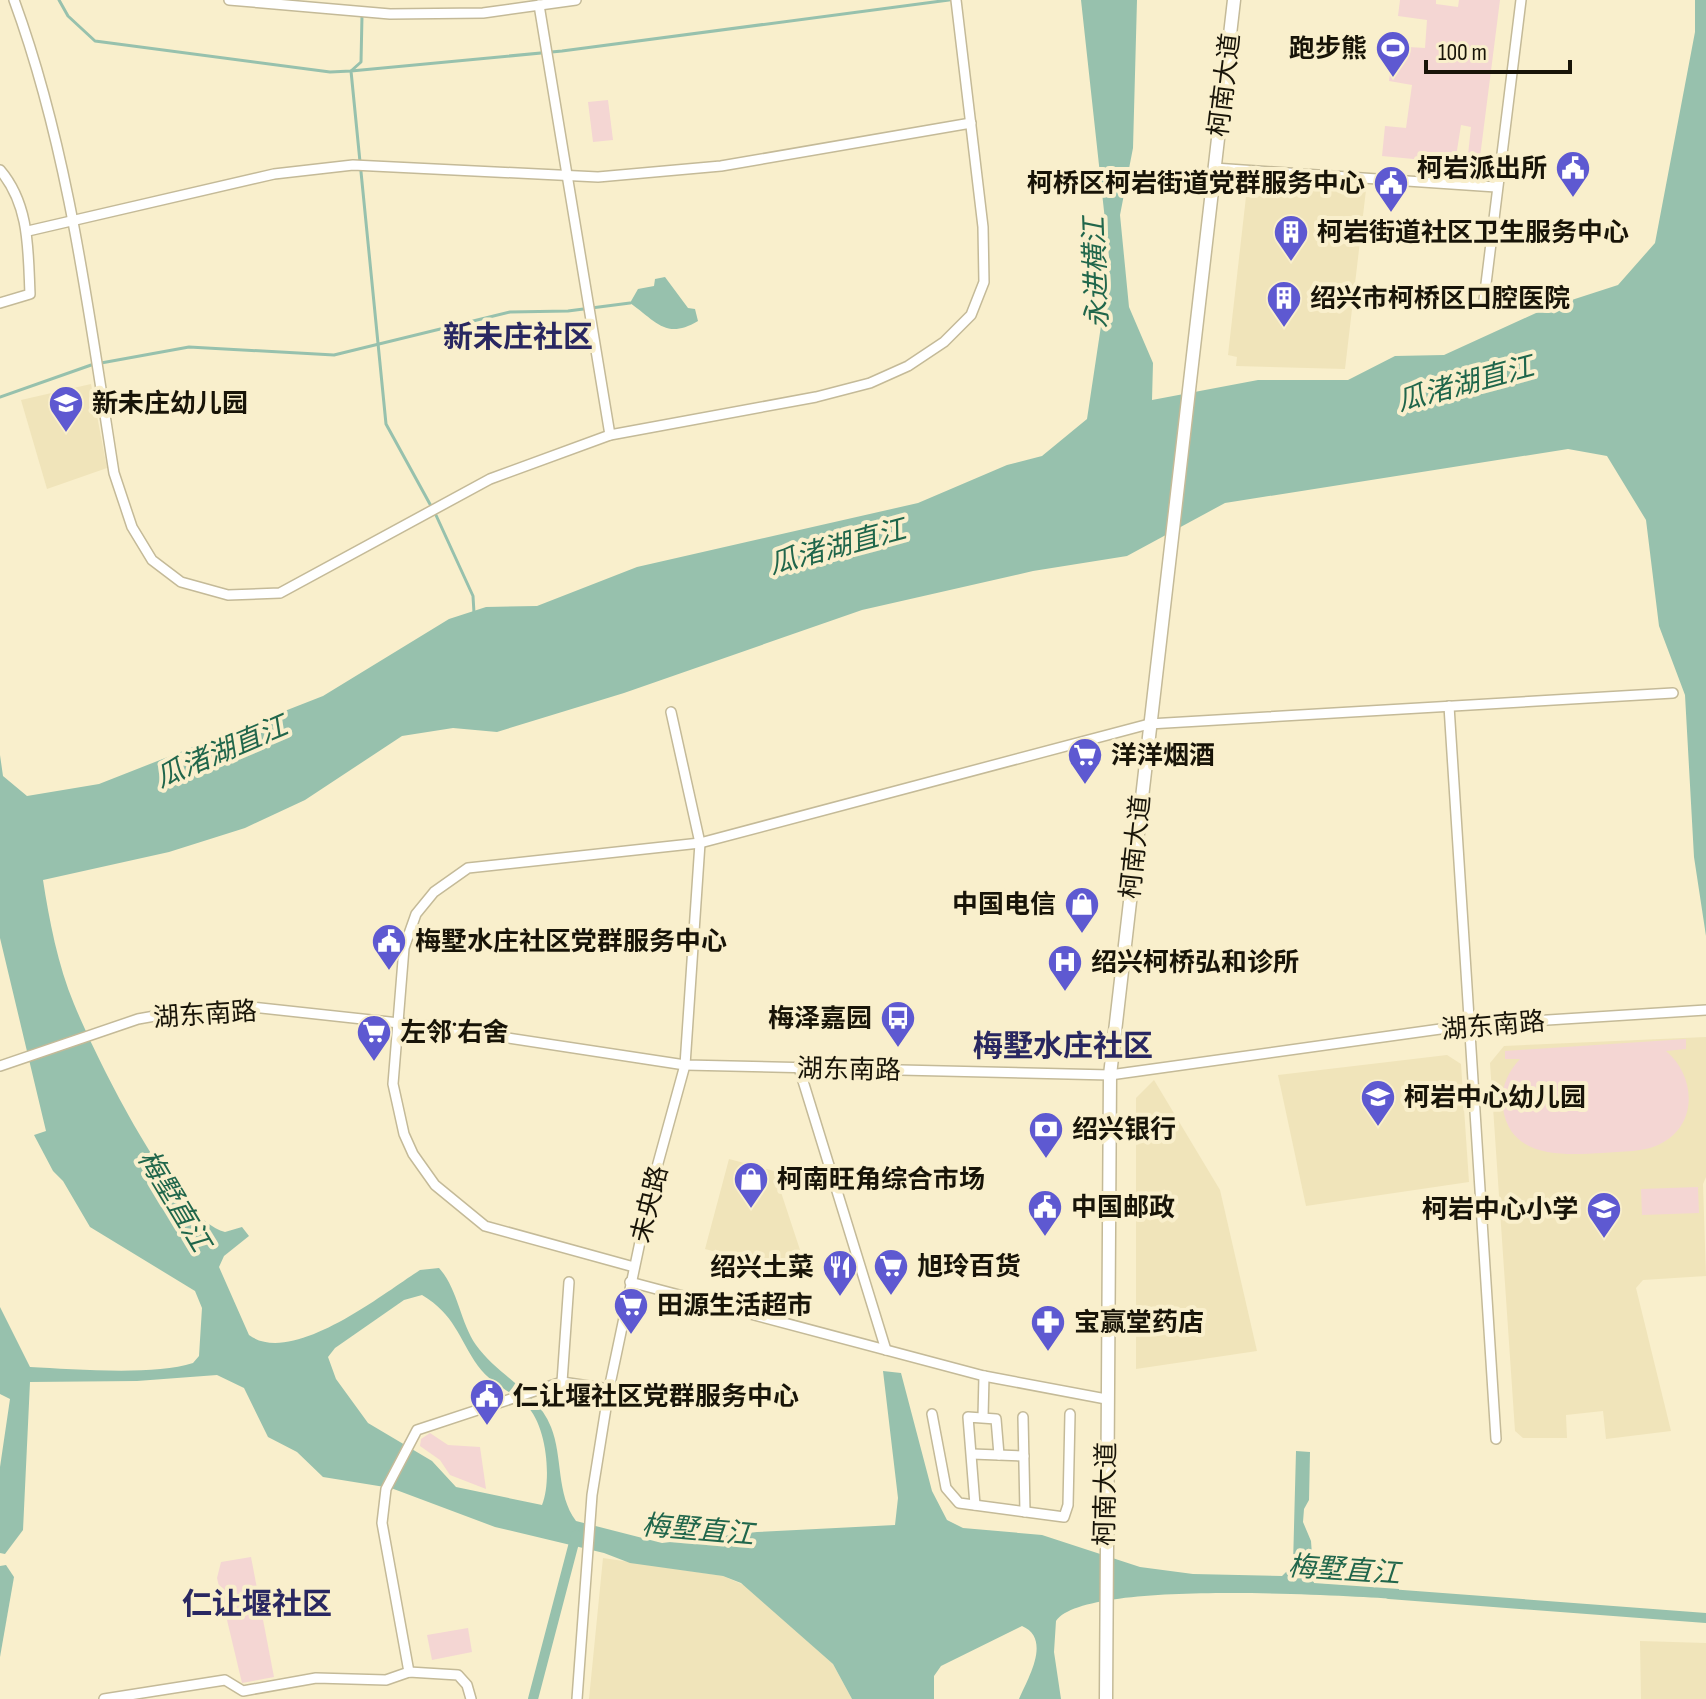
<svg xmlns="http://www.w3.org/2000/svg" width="1706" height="1699" viewBox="0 0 1706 1699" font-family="'Sofia Sans Condensed','Noto Sans SC',sans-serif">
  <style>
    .built { fill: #f0e4ba }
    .green { fill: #f4d6d3 }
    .water { fill: #97c1ad; fill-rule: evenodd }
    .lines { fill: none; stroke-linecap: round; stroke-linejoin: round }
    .stream { stroke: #97c1ad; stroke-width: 3 }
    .canal { stroke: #97c1ad; stroke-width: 10 }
    .minor-casing { stroke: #c4ba98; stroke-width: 12 }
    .major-casing { stroke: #c4ba98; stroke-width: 15 }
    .minor { stroke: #fff; stroke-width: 9 }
    .major { stroke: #fff; stroke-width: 12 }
    .labels { text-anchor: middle; stroke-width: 8; stroke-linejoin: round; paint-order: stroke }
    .poi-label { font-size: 26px; font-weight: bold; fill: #181408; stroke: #f9efcc; text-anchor: start }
    .street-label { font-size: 26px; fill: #181408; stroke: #f9efcc }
    .water-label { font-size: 28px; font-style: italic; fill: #20664b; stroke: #f9efcc }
    .quarter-label { font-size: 30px; font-weight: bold; fill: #292761; stroke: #f9efcc }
  </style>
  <rect width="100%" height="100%" fill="#f9efcc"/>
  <g class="built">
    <path d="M 1248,179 L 1366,190 L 1345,369 L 1236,366 L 1237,357 L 1228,355 Z"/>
    <path d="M 91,384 L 107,468 L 47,489 L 21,400 Z"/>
    <path d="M 1706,1037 L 1706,1177 L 1703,1184 L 1706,1276 L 1643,1280 L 1636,1288 L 1671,1431 L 1606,1439 L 1603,1411 L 1566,1415 L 1567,1438 L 1523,1438 L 1515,1431 L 1490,1063 L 1504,1046 Z"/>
    <path d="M 1447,1055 L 1461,1064 L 1469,1182 L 1306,1206 L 1278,1075 Z"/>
    <path d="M 1154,1080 L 1220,1190 L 1257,1351 L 1136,1369 L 1136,1098 Z"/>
    <path d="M 729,1159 L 774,1171 L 804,1262 L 798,1274 L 705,1249 Z"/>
    <path d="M 603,1558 L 723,1576 L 746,1586 L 833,1664 L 852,1699 L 589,1699 Z"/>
    <path d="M 1640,1641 L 1706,1643 L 1706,1699 L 1641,1699 Z"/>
  </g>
  <g class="green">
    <path d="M 1400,0 L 1436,0 L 1436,4 L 1458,7 L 1459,0 L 1500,0 L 1479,165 L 1467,164 L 1471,127 L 1461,125 L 1455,163 L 1382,156 L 1385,126 L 1406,128 L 1412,85 L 1389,81 L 1393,46 L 1425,48 L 1427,20 L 1398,16 Z"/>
    <path d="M 608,100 L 613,140 L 593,142 L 588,102 Z"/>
    <path d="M 1686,1039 L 1686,1049 L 1666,1051 C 1695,1075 1699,1123 1662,1143 C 1644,1153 1622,1151 1602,1153 C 1564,1155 1511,1159 1503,1109 C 1500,1089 1507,1073 1520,1059 L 1505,1059 L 1505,1051 Z"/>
    <path d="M 1698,1187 L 1699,1213 L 1642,1215 L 1641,1189 Z"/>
    <path d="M 430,1433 L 448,1445 L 480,1447 L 486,1489 L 450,1475 L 440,1460 L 420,1446 L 421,1439 Z"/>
    <path d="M 251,1557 L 274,1677 L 242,1683 L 217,1578 L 221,1562 Z"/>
    <path d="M 468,1628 L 472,1652 L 432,1660 L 427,1635 Z"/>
  </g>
  <g class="water">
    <path d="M 1081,0 L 1137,0 L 1133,148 L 1120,215 L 1129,307 L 1153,363 L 1152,400 L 1258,380 L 1348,380 L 1395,356 L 1444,355 L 1547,308 L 1618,285 L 1655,243 L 1695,32 L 1695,0 L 1706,0 L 1706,936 L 1694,857 L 1685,695 L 1659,626 L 1646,520 L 1607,456 L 1568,449 L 1225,503 L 1127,556 L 1033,571 L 862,610 L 624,693 L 497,732 L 453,728 L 402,736 L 305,800 L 245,828 L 169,852 L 43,880 C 49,919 58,966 74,1004 C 94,1053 174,1219 225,1232 L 242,1227 L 249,1236 L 224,1256 L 219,1267 L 249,1335 C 292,1367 384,1293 420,1270 L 439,1268 C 458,1289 460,1322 476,1345 C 498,1376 537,1391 551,1427 C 563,1457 556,1494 576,1521 L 662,1543 L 757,1532 L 895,1525 L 898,1498 L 883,1371 L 901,1373 L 932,1491 L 947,1520 L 963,1528 L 1042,1535 L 1140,1567 L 1193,1574 L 1282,1576 L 1293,1565 L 1296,1451 L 1310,1452 L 1309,1500 L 1304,1509 L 1303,1522 L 1311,1541 L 1314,1583 L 1399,1589 L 1399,1599 C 1343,1596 1085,1579 1056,1621 L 1054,1652 L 1061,1699 L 1019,1699 C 1028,1678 1052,1639 1022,1626 L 941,1666 L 934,1676 L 934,1699 L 852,1699 L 833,1664 L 741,1583 L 723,1576 L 630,1563 L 604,1553 L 495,1527 L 391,1488 L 323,1477 L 297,1452 L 268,1437 L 244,1388 L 217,1375 L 137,1381 L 30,1382 L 23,1530 L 5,1554 L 0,1553 L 0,1467 L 10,1399 L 0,1394 L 0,1307 L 30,1367 C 73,1369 153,1376 193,1363 L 199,1356 L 202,1308 L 195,1291 L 90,1227 L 63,1181 L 53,1171 L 34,1135 L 46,1131 L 0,938 L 0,755 L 3,776 L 27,796 L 99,784 L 323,696 L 449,619 L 486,607 L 537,606 L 637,567 L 918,503 L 1007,465 L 1042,456 L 1087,419 L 1110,266 ZM 422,1295 C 455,1315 458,1337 478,1366 C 491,1384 511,1391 526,1405 C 547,1425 552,1480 542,1505 L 456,1487 L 432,1461 L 368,1423 L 336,1379 L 328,1357 L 335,1348 L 404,1300 Z"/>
    <path d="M 665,277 L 688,308 L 695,309 L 698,321 C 666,340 657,322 630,303 L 638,289 L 654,286 L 655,279 Z"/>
    <path d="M 6,1565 L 14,1577 L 0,1657 L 0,1566 Z"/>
  </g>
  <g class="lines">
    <g class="stream">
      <path d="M 59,0 L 68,16 L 95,41 L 330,72 L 351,71 L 361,62 L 362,16"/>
      <path d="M 101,363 L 189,347 L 334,355 L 510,312 L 568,311 L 630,303"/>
      <path d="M 0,397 L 94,364"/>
      <path d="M 431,506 L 386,424 L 351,71 L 562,51 L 949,0"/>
      <path d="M 435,513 L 473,596 L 474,613"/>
    </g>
    <g class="canal">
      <path d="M 1389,1594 L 1706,1618"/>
      <path d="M 533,1699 L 576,1535"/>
    </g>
    <g class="minor-casing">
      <g id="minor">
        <path d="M 14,0 C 69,150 89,315 114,473 L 132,527 L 152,560 L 181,582 L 228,595 L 280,593 L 490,479 L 610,435 L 816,397 L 870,383 L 908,366 L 944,342 L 971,315 L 984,282 L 983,227 L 956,0"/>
        <path d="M 229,0 L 390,14 L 483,13 L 576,0"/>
        <path d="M 539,5 L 610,435"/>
        <path d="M 1214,168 L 1496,187"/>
        <path d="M 0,170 C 30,205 28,251 30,294 L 0,303"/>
        <path d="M 28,231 L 274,174 L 353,165 L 598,177 L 721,166 L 971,123"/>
        <path d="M 1484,300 L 1521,0"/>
        <path d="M 1449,706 L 1496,1439"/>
        <path d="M 0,1066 L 138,1019 L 200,1008 L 243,1006 L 436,1027 L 685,1065 L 1110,1075 L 1469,1025 L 1706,1010"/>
        <path d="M 799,1068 L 886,1350"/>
        <path d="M 634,1267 L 485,1226 L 435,1185 L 413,1154 L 404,1134 L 393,1084 L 404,948 L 416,914 L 434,892 L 468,868 L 700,843 L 1149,724 L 1673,693"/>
        <path d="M 630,1282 L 984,1376 L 1106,1399"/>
        <path d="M 562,1382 L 569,1282"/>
        <path d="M 932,1414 L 946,1488 L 959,1503 L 1064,1517 L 1068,1505 L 1070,1414"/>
        <path d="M 983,1417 L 984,1376"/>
        <path d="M 1023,1417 L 1025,1512"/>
        <path d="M 972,1454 L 1024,1456"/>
        <path d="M 975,1505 L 968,1417 L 996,1419 L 999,1455"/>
        <path d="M 409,1672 L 382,1523 L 386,1489 L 417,1430 L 562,1382 L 609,1389"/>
        <path d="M 104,1699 L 225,1680 L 243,1691 L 316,1678 L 386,1680 L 409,1672 L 458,1675 L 467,1685 L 471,1699"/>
        <path d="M 577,1699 L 592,1495 L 609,1389 L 652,1185 L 685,1065 L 700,843 L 671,712"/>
      </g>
    </g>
    <g class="major-casing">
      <path id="major" d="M 1106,1699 L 1110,1075 L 1234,0"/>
    </g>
    <use href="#minor" class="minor"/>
    <use href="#major" class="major"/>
  </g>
  <defs>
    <g id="stadium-pin" transform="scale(1.8)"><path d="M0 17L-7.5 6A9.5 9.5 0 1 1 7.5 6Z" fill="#5e59d1" stroke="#f9efcc"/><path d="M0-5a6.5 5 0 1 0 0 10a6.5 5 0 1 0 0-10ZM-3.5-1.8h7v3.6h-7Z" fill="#fff"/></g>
    <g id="civic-pin" transform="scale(1.8)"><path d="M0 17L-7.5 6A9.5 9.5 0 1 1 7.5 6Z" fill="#5e59d1" stroke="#f9efcc"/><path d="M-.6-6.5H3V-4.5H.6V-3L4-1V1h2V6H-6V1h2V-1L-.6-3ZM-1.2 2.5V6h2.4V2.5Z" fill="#fff"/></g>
    <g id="building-pin" transform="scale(1.8)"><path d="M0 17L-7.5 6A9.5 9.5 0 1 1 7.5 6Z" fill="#5e59d1" stroke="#f9efcc"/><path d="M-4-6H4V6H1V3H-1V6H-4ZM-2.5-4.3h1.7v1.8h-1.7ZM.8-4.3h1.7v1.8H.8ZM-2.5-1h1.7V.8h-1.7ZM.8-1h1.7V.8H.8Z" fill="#fff"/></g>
    <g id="school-pin" transform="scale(1.8)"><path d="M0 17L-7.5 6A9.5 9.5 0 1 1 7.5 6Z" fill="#5e59d1" stroke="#f9efcc"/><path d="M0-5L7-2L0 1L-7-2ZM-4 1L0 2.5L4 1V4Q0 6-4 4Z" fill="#fff"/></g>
    <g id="supermarket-pin" transform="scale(1.8)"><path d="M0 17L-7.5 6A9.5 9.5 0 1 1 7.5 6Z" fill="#5e59d1" stroke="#f9efcc"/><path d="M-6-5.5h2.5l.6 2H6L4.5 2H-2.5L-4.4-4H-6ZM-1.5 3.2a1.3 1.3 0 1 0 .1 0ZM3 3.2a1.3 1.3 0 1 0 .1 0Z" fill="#fff"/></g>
    <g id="shop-pin" transform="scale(1.8)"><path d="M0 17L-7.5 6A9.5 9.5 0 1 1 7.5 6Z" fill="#5e59d1" stroke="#f9efcc"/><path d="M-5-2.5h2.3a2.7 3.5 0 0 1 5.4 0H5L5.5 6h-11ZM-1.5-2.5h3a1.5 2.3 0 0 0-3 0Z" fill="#fff"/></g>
    <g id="hospital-pin" transform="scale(1.8)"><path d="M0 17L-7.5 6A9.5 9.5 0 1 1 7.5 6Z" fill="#5e59d1" stroke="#f9efcc"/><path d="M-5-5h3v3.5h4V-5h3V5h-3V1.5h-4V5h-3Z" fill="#fff"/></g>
    <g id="bus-pin" transform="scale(1.8)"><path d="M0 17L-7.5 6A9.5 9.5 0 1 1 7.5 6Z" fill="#5e59d1" stroke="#f9efcc"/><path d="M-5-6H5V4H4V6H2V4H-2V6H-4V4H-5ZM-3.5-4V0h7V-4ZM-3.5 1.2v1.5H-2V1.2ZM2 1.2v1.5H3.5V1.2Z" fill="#fff"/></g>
    <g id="bank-pin" transform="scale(1.8)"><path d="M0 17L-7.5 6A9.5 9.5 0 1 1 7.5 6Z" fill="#5e59d1" stroke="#f9efcc"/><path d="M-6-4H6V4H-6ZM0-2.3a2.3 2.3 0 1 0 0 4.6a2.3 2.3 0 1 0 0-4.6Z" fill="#fff"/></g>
    <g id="restaurant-pin" transform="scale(1.8)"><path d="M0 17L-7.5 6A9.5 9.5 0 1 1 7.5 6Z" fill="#5e59d1" stroke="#f9efcc"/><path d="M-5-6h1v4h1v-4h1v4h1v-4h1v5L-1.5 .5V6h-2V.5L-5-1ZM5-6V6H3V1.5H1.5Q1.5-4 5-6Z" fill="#fff"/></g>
    <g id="pharmacy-pin" transform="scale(1.8)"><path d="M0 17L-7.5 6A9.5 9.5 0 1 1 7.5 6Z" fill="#5e59d1" stroke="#f9efcc"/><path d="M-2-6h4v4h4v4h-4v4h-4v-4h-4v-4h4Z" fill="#fff"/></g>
  </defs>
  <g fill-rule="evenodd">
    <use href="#stadium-pin" x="1393" y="48"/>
    <use href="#civic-pin" x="1573" y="168"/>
    <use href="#civic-pin" x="1391" y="183"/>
    <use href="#building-pin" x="1291" y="232"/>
    <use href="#building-pin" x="1284" y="298"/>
    <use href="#school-pin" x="66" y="403"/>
    <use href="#supermarket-pin" x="1085" y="755"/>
    <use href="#shop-pin" x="1082" y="904"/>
    <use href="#civic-pin" x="389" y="941"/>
    <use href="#hospital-pin" x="1065" y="962"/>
    <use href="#bus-pin" x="898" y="1018"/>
    <use href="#supermarket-pin" x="374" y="1032"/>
    <use href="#school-pin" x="1378" y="1097"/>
    <use href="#bank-pin" x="1046" y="1129"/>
    <use href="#shop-pin" x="751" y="1179"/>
    <use href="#civic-pin" x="1045" y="1207"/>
    <use href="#school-pin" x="1604" y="1209"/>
    <use href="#supermarket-pin" x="891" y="1266"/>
    <use href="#restaurant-pin" x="840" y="1267"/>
    <use href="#supermarket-pin" x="631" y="1305"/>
    <use href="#pharmacy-pin" x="1048" y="1322"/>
    <use href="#civic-pin" x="487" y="1396"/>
  </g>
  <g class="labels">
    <g class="poi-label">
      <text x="1367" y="57" text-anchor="end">跑步熊</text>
      <text x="1547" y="177" text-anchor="end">柯岩派出所</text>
      <text x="1365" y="192" text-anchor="end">柯桥区柯岩街道党群服务中心</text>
      <text x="1317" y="241">柯岩街道社区卫生服务中心</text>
      <text x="1310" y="307">绍兴市柯桥区口腔医院</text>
      <text x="92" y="412">新未庄幼儿园</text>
      <text x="1111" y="764">洋洋烟酒</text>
      <text x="1056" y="913" text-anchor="end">中国电信</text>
      <text x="415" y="950">梅墅水庄社区党群服务中心</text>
      <text x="1091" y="971">绍兴柯桥弘和诊所</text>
      <text x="872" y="1027" text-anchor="end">梅泽嘉园</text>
      <text x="400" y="1041">左邻˙右舍</text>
      <text x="1404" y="1106">柯岩中心幼儿园</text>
      <text x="1072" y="1138">绍兴银行</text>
      <text x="777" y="1188">柯南旺角综合市场</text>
      <text x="1071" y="1216">中国邮政</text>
      <text x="1578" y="1218" text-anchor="end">柯岩中心小学</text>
      <text x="917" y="1275">旭玲百货</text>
      <text x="814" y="1276" text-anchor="end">绍兴土菜</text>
      <text x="657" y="1314">田源生活超市</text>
      <text x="1074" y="1331">宝赢堂药店</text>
      <text x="513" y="1405">仁让堰社区党群服务中心</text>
    </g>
    <g class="street-label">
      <text transform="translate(1224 85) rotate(-83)" y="9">柯南大道</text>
      <text transform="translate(1135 847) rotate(-84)" y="9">柯南大道</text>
      <text transform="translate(205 1014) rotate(-4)" y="9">湖东南路</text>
      <text transform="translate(1493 1025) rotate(-5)" y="9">湖东南路</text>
      <text transform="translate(849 1069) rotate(1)" y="9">湖东南路</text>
      <text transform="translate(649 1204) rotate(-76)" y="9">未央路</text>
      <text transform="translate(1105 1494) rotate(-89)" y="9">柯南大道</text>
    </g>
    <g class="water-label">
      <text transform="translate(1095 273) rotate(-92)" y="10">永进横江</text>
      <text transform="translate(1465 383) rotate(-15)" y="10">瓜渚湖直江</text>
      <text transform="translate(837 546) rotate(-15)" y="10">瓜渚湖直江</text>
      <text transform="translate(221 751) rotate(-23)" y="10">瓜渚湖直江</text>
      <text transform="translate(175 1200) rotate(59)" y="10">梅墅直江</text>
      <text transform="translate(698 1529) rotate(5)" y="10">梅墅直江</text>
      <text transform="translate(1344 1569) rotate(4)" y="10">梅墅直江</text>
    </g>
    <g class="quarter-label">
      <text x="518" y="347">新未庄社区</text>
      <text x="1063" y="1056">梅墅水庄社区</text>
      <text x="257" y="1614">仁让堰社区</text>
    </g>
  </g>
  <path d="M1426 60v12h144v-12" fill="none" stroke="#181408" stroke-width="4"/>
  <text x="1438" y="60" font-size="24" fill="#181408" stroke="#f9efcc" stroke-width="6" paint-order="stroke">100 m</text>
</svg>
